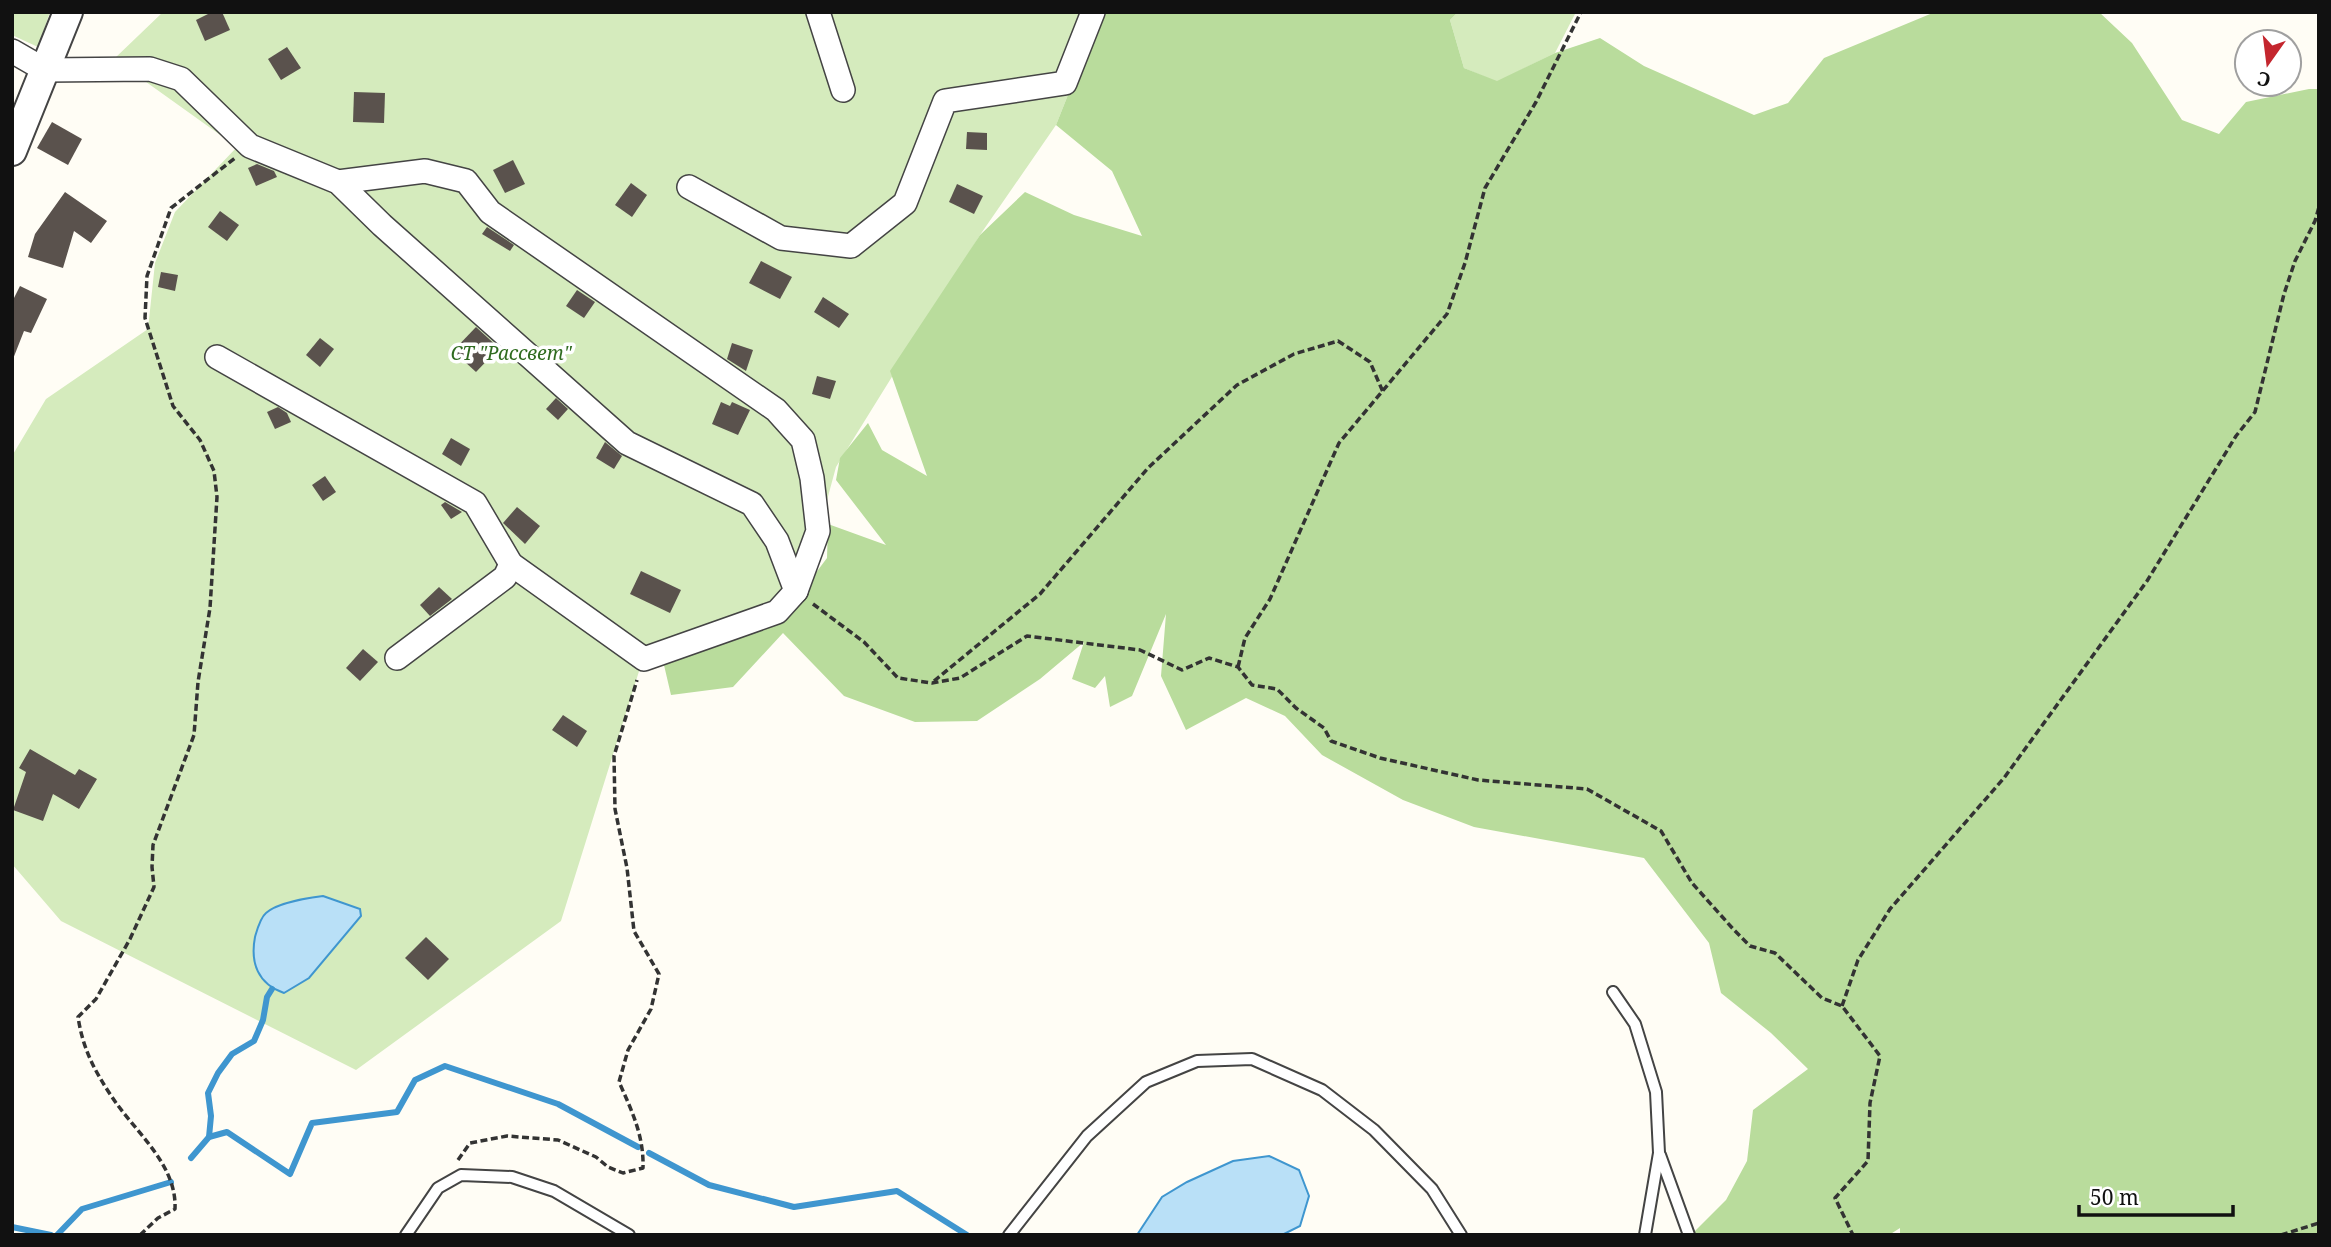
<svg xmlns="http://www.w3.org/2000/svg" width="2331" height="1247" viewBox="0 0 2331 1247" font-family="'Noto Serif',serif">
  <style>
    .green { fill: #d5ebbd }
    .forest { fill: #b9dc9c }
    .water { fill: #b9e0f7; stroke: #3f96cf; stroke-width: 2 }
    .lines { fill: none; stroke-linecap: round; stroke-linejoin: round }
    .stream { stroke: #3f96cf; stroke-width: 6 }
    .building { fill: #5a524d }
    .service-casing { stroke: #444; stroke-width: 14 }
    .minor-casing { stroke: #444; stroke-width: 26 }
    .tertiary-casing { stroke: #444; stroke-width: 32 }
    .path { stroke: #333; stroke-width: 3.5; stroke-dasharray: 7 3.5; stroke-linecap: butt }
    .service { stroke: #fff; stroke-width: 10 }
    .minor { stroke: #fff; stroke-width: 23 }
    .tertiary { stroke: #fff; stroke-width: 28 }
    .labels { text-anchor: middle; stroke-width: 7; stroke-linejoin: round; paint-order: stroke }
    .park-label { font-size: 19px; font-style: italic; fill: #2f6b1f; stroke: #fff }
  </style>
  <rect width="100%" height="100%" fill="#fffdf5"/>
  <g class="green">
    <path d="M 12,12 L 50,12 L 38,47 L 12,35 Z"/>
    <path d="M 163,12 L 1101,12 L 1056,125 L 980,235 L 836,467 L 802,592 L 640,668 L 561,921 L 356,1070 L 61,921 L 12,864 L 12,456 L 46,399 L 148,329 L 155,263 L 175,212 L 237,147 L 114,59 Z"/>
    <path d="M 1458,12 L 1576,12 L 1555,53 L 1497,82 L 1464,68 L 1450,20 Z"/>
  </g>
  <path class="forest" d="M 1101,12 L 1458,12 L 1450,20 L 1464,68 L 1497,81 L 1555,53 L 1600,38 L 1644,66 L 1754,115 L 1788,103 L 1824,58 L 1935,12 L 2099,12 L 2132,43 L 2182,120 L 2219,134 L 2246,102 L 2309,89 L 2319,89 L 2319,1235 L 1900,1235 L 1900,1228 L 1889,1235 L 1691,1235 L 1726,1200 L 1747,1161 L 1753,1110 L 1808,1069 L 1771,1033 L 1721,993 L 1709,943 L 1644,858 L 1474,827 L 1403,800 L 1322,755 L 1285,716 L 1246,698 L 1186,730 L 1161,676 L 1166,614 L 1132,696 L 1110,707 L 1105,676 L 1095,688 L 1072,679 L 1084,642 L 1040,679 L 977,721 L 915,722 L 844,696 L 783,633 L 733,687 L 671,695 L 660,648 L 785,614 L 827,558 L 828,524 L 886,545 L 836,480 L 840,458 L 868,423 L 882,450 L 927,476 L 890,371 L 980,235 L 1025,192 L 1074,215 L 1142,236 L 1112,171 L 1056,125 Z"/>
  <g class="water">
    <path d="M 323,896 L 360,909 L 361,916 L 309,978 L 284,993 C 258,984 250,963 255,937 C 257,930 260,918 266,913 C 278,902 308,898 323,896 Z"/>
    <path d="M 1269,1156 L 1299,1170 L 1309,1196 L 1300,1226 L 1282,1235 L 1137,1235 L 1162,1197 L 1187,1182 L 1233,1161 Z"/>
  </g>
  <g class="lines">
    <g class="stream">
      <path d="M 209,1137 L 211,1116 L 208,1093 L 218,1073 L 232,1054 L 254,1041 L 263,1020 L 267,997 L 272,989"/>
      <path d="M 649,1153 L 709,1185 L 794,1207 L 897,1191 L 967,1235"/>
      <path d="M 191,1158 L 209,1137 L 227,1132 L 290,1174 L 312,1123 L 397,1112 L 415,1080 L 445,1066 L 558,1104 L 638,1147"/>
      <path d="M 12,1227 L 51,1235"/>
      <path d="M 57,1235 L 82,1209 L 171,1182"/>
    </g>
  </g>
  <g class="building">
    <path d="M 212,12 L 222,12 L 230,30 L 205,41 L 196,20 Z"/>
    <path d="M 287,47 L 301,68 L 281,80 L 268,59 Z"/>
    <path d="M 354,92 L 385,93 L 384,123 L 353,122 Z"/>
    <path d="M 52,122 L 82,139 L 68,165 L 37,148 Z"/>
    <path d="M 967,132 L 987,133 L 987,150 L 966,149 Z"/>
    <path d="M 513,160 L 525,184 L 505,193 L 493,170 Z"/>
    <path d="M 257,164 L 274,171 L 277,177 L 256,186 L 248,168 Z"/>
    <path d="M 631,183 L 647,195 L 632,217 L 615,205 Z"/>
    <path d="M 957,184 L 983,196 L 974,214 L 949,202 Z"/>
    <path d="M 65,192 L 107,221 L 91,243 L 74,231 L 63,268 L 28,257 L 35,234 Z"/>
    <path d="M 220,211 L 239,225 L 227,241 L 208,227 Z"/>
    <path d="M 487,227 L 514,245 L 510,251 L 482,234 Z"/>
    <path d="M 761,261 L 792,277 L 780,299 L 749,283 Z"/>
    <path d="M 161,272 L 178,275 L 175,291 L 158,287 Z"/>
    <path d="M 20,286 L 47,299 L 31,333 L 24,331 L 13,359 L 12,302 Z"/>
    <path d="M 577,290 L 595,302 L 584,318 L 566,306 Z"/>
    <path d="M 823,297 L 849,314 L 839,328 L 814,312 Z"/>
    <path d="M 476,327 L 499,348 L 476,372 L 453,351 Z"/>
    <path d="M 320,338 L 334,349 L 320,367 L 306,355 Z"/>
    <path d="M 732,343 L 753,350 L 746,371 L 727,359 Z"/>
    <path d="M 817,376 L 836,381 L 830,399 L 812,394 Z"/>
    <path d="M 556,398 L 568,409 L 558,420 L 546,409 Z"/>
    <path d="M 721,402 L 730,406 L 732,402 L 750,410 L 738,435 L 712,424 Z"/>
    <path d="M 278,407 L 287,413 L 291,422 L 275,429 L 267,412 Z"/>
    <path d="M 451,438 L 470,449 L 461,466 L 442,454 Z"/>
    <path d="M 605,442 L 622,456 L 614,469 L 596,458 Z"/>
    <path d="M 325,476 L 336,492 L 323,501 L 312,485 Z"/>
    <path d="M 445,502 L 462,512 L 451,519 L 441,505 Z"/>
    <path d="M 517,507 L 540,526 L 525,544 L 503,523 Z"/>
    <path d="M 641,571 L 681,590 L 670,613 L 630,594 Z"/>
    <path d="M 439,587 L 452,599 L 430,616 L 420,605 Z"/>
    <path d="M 363,649 L 378,662 L 360,681 L 346,668 Z"/>
    <path d="M 563,715 L 587,731 L 577,747 L 552,730 Z"/>
    <path d="M 30,749 L 75,775 L 79,769 L 97,779 L 79,809 L 53,794 L 43,821 L 13,810 L 26,772 L 19,768 Z"/>
    <path d="M 426,937 L 449,959 L 428,980 L 405,958 Z"/>
  </g>
  <g class="lines">
    <g class="service-casing">
      <g id="service">
        <path d="M 1613,992 L 1635,1024 L 1656,1092 L 1659,1153 L 1645,1235"/>
        <path d="M 1660,1155 L 1689,1235"/>
        <path d="M 406,1235 L 438,1188 L 461,1175 L 512,1177 L 554,1191 L 629,1235"/>
        <path d="M 1009,1235 L 1087,1136 L 1146,1082 L 1197,1061 L 1252,1059 L 1322,1090 L 1374,1130 L 1432,1189 L 1461,1235"/>
      </g>
    </g>
    <g class="minor-casing">
      <g id="minor">
        <path d="M 818,12 L 843,90"/>
        <path d="M 12,51 L 45,70 L 150,69 L 181,79 L 250,146 L 338,182 L 382,225 L 627,443 L 752,504 L 777,541 L 796,591 L 777,612 L 644,659 L 511,564 L 475,503 L 217,357"/>
        <path d="M 338,182 L 425,171 L 466,181 L 490,212 L 776,410 L 803,440 L 812,478 L 818,531 L 796,591"/>
        <path d="M 689,187 L 781,238 L 851,246 L 905,203 L 945,101 L 1065,83 L 1093,12"/>
        <path d="M 397,658 L 505,577 L 511,564"/>
      </g>
    </g>
    <g class="tertiary-casing">
      <path id="tertiary" d="M 12,151 L 68,12"/>
    </g>
    <g class="path">
      <path d="M 813,604 L 864,642 L 898,678 L 932,683 L 960,678 L 1027,636 L 1140,650 L 1182,670 L 1209,658 L 1238,667 L 1252,685 L 1277,689 L 1296,708 L 1324,728 L 1331,741 L 1380,758 L 1478,780 L 1587,789 L 1661,831 L 1692,883 L 1734,930 L 1750,946 L 1775,953 L 1822,998 L 1842,1006 L 1880,1056 L 1870,1103 L 1868,1161 L 1835,1198 L 1853,1235"/>
      <path d="M 1238,667 L 1245,638 L 1270,599 L 1339,443 L 1447,314 L 1465,263 L 1485,188 L 1536,102 L 1581,12"/>
      <path d="M 934,681 L 1040,594 L 1148,468 L 1237,385 L 1294,354 L 1338,341 L 1370,362 L 1383,392"/>
      <path d="M 1842,1006 L 1858,960 L 1890,909 L 2004,778 L 2147,581 L 2236,436 L 2255,412 L 2284,294 L 2295,261 L 2315,221 L 2319,207"/>
      <path d="M 458,1160 L 470,1143 L 507,1136 L 558,1140 L 596,1157 L 608,1167 L 623,1173 L 643,1168 C 644,1136 632,1111 619,1082 L 628,1050 L 651,1009 L 659,974 L 634,931 L 627,868 L 615,809 L 614,756 L 637,680"/>
      <path d="M 140,1235 L 158,1218 L 175,1209 C 177,1164 135,1132 112,1097 C 94,1070 83,1049 78,1017 L 96,999 L 130,939 L 154,887 L 152,867 L 153,845 L 194,735 L 198,682 L 210,608 L 217,497 L 214,471 L 200,440 L 173,406 L 145,318 L 147,276 L 171,208 L 235,158"/>
      <path d="M 2281,1235 L 2319,1223"/>
    </g>
    <use href="#service" class="service"/>
    <use href="#minor" class="minor"/>
    <use href="#tertiary" class="tertiary"/>
  </g>
  <g class="labels">
    <g class="park-label">
      <text x="511" y="360">СТ "Рассвет"</text>
    </g>
  </g>
  <rect width="2331" height="1247" fill="none" stroke="#111111" stroke-width="28"/>
  <g transform="translate(2268 63) rotate(194)"><circle r="33" fill="#ffffff" stroke="#a0a0a0" stroke-width="2"/>
  <path d="M0-5L12 26L0 18L-12 26Z" fill="#c4262e"/>
  <text y="-10" font-size="19" font-weight="bold" text-anchor="middle" fill="#111111">С</text>
  </g>
  <path d="M2079 1205v10h154v-10" fill="none" stroke="#111111" stroke-width="3.5"/>
  <text x="2090" y="1205" font-size="21" fill="#111111" stroke="#ffffff" stroke-width="5" paint-order="stroke">50 m</text>
</svg>
